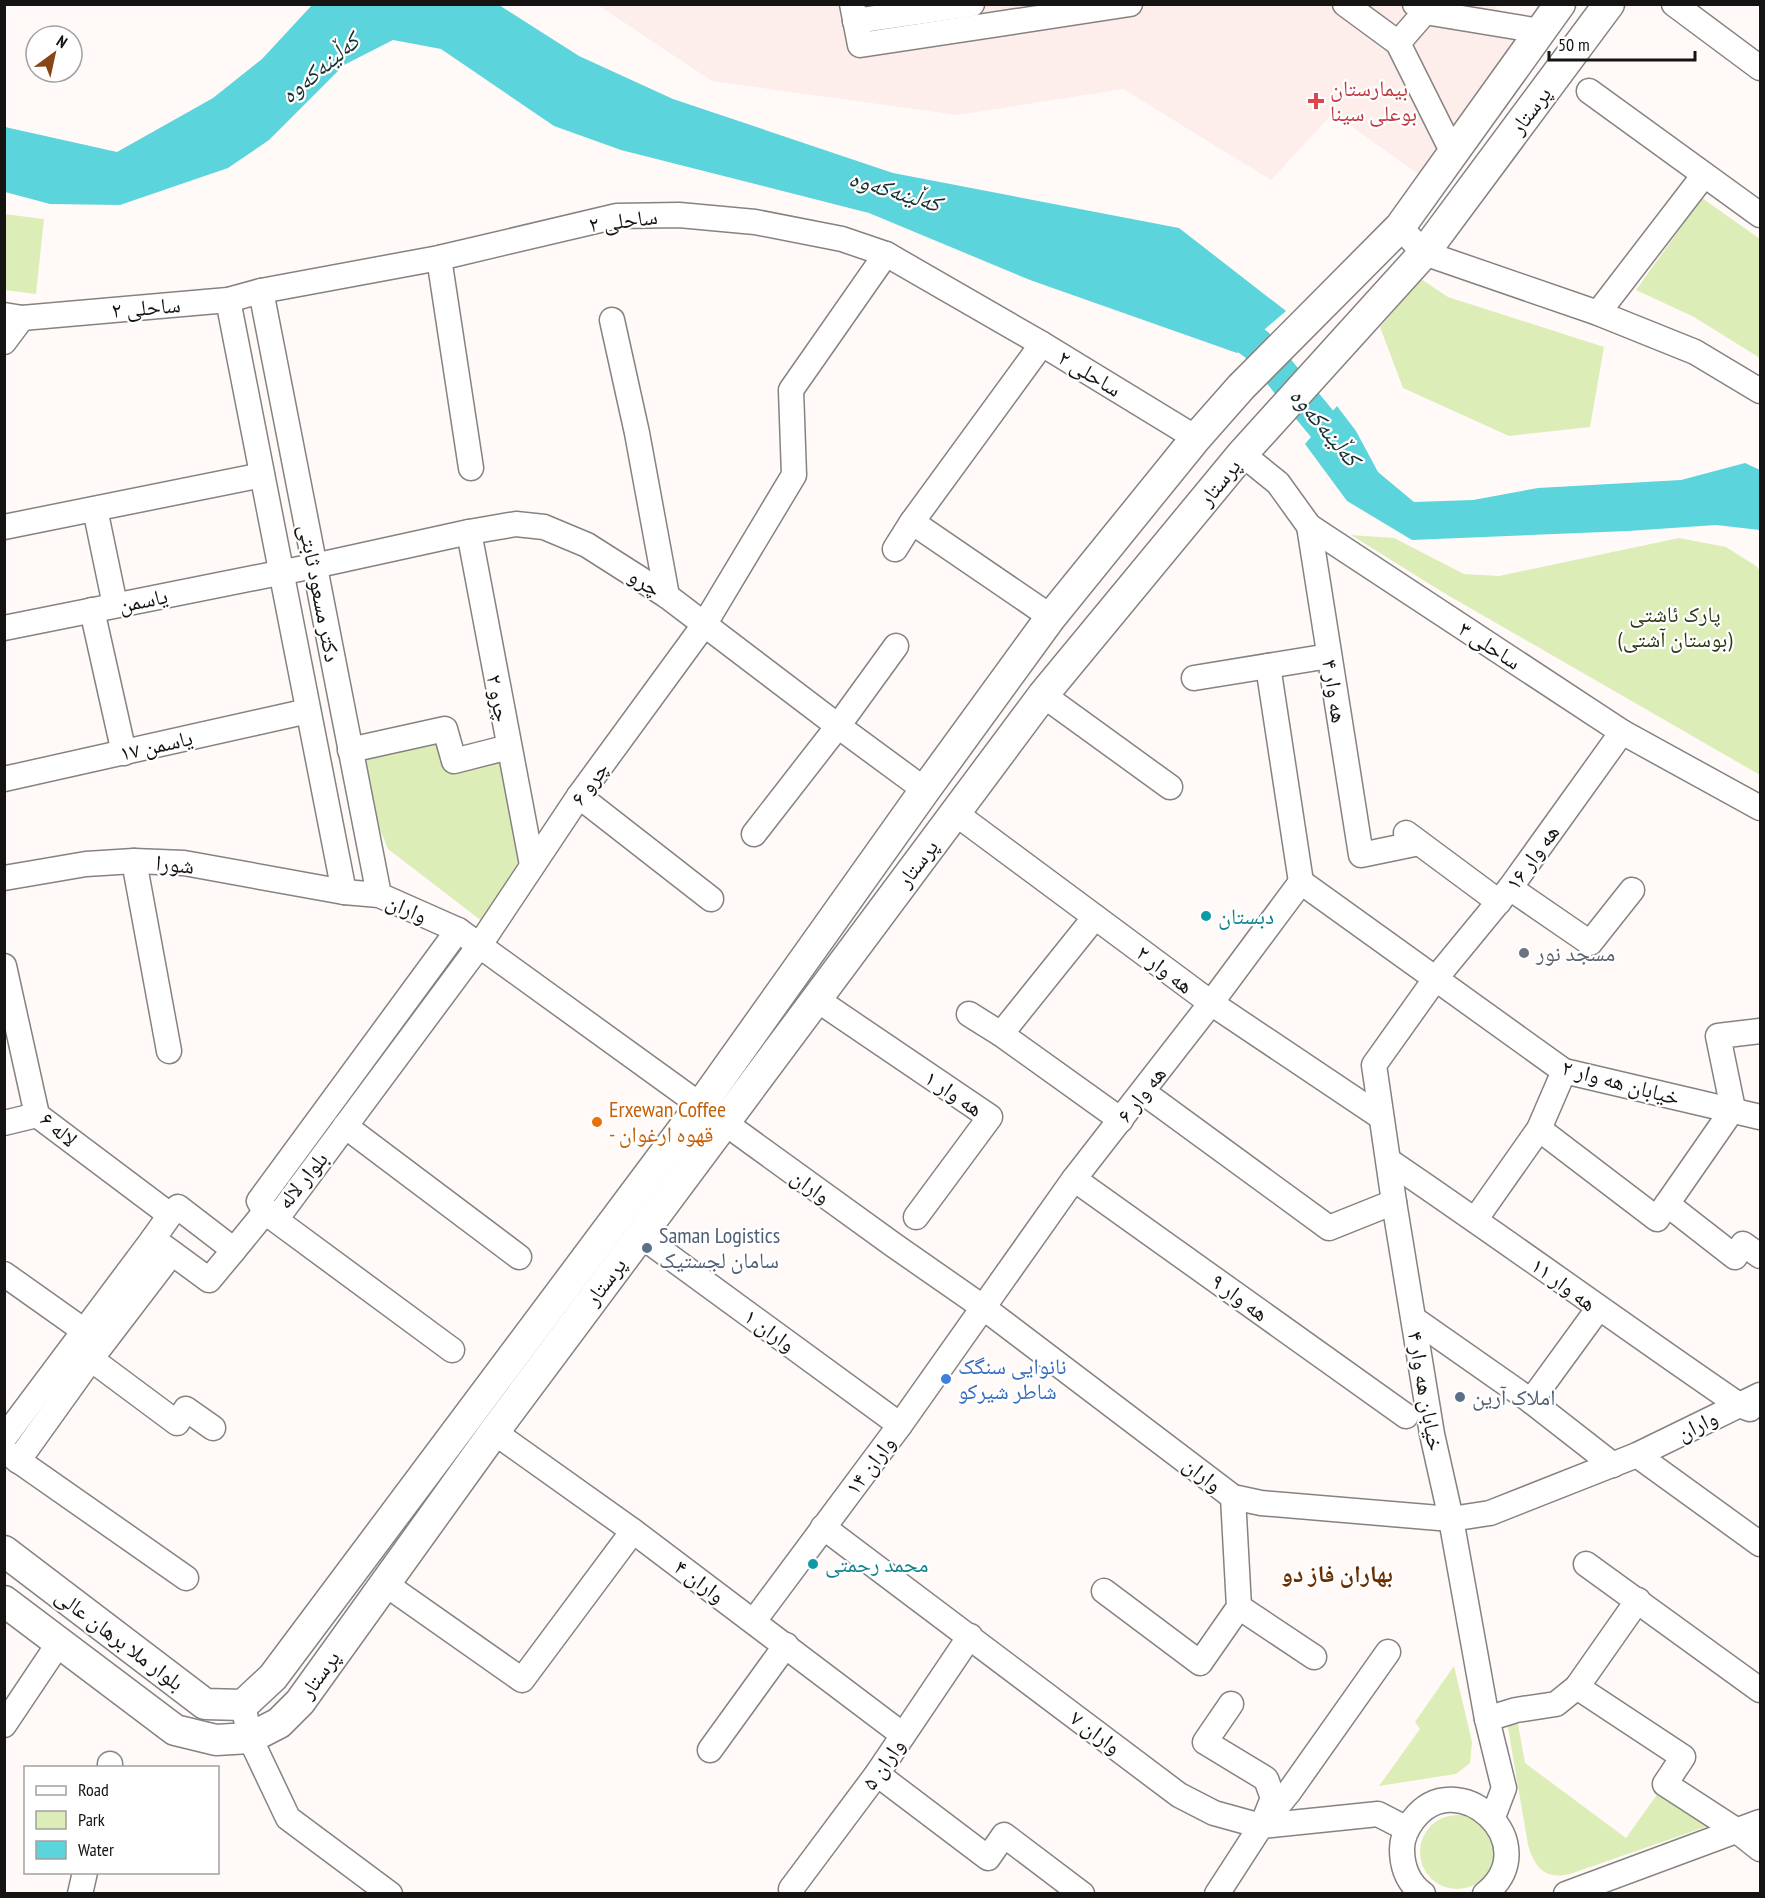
<svg xmlns="http://www.w3.org/2000/svg" width="1765" height="1898" viewBox="0 0 1765 1898" font-family="'PT Sans Narrow','Noto Naskh Arabic',sans-serif">
  <style>
    .medical { fill: #fdedeb }
    .green { fill: #ddedb8 }
    .water { fill: #5cd4dc }
    .lines { fill: none; stroke-linecap: round; stroke-linejoin: round }
    .river { stroke: #5cd4dc; stroke-width: 34 }
    .minor-casing { stroke: #868280; stroke-width: 27 }
    .major-casing { stroke: #868280; stroke-width: 33 }
    .minor { stroke: #fff; stroke-width: 24 }
    .major { stroke: #fff; stroke-width: 30 }
    .health-dot { fill: #e0444e; stroke: #fff; stroke-width: 2 }
    .culture-dot { fill: #0f9aa8; stroke: #fff; stroke-width: 2 }
    .worship-dot { fill: #6b7280; stroke: #fff; stroke-width: 2 }
    .food-dot { fill: #e8710a; stroke: #fff; stroke-width: 2 }
    .service-dot { fill: #5c6f8a; stroke: #fff; stroke-width: 2 }
    .shop-dot { fill: #3f7fe0; stroke: #fff; stroke-width: 2 }
    .labels { text-anchor: middle; stroke-width: 4.5; stroke-linejoin: round; paint-order: stroke }
    .health-label { font-size: 22px; fill: #be3a42; stroke: #fff; text-anchor: start }
    .street-label { font-size: 22px; fill: #151413; stroke: #fff }
    .park-label { font-size: 22px; fill: #2d3614; stroke: #fff }
    .culture-label { font-size: 22px; fill: #0d838f; stroke: #fff; text-anchor: start }
    .worship-label { font-size: 22px; fill: #5b616d; stroke: #fff; text-anchor: start }
    .food-label { font-size: 22px; fill: #c56008; stroke: #fff; text-anchor: start }
    .service-label { font-size: 22px; fill: #4e5e75; stroke: #fff; text-anchor: start }
    .shop-label { font-size: 22px; fill: #366cbe; stroke: #fff; text-anchor: start }
    .water-label { font-size: 24px; font-style: italic; fill: #192f30; stroke: #fff }
    .neighbourhood-label { font-size: 24px; font-weight: bold; fill: #6a2f00; stroke: #fff }
  </style>
  <rect width="100%" height="100%" fill="#fffaf8"/>
  <path class="medical" d="M 1492,4 L 1534,37 L 1432,184 L 1333,113 L 1271,180 L 1123,89 L 958,115 L 712,81 L 598,5 Z"/>
  <g class="green">
    <path d="M 1702,198 L 1760,239 L 1760,358 L 1694,317 L 1636,290 Z"/>
    <path d="M 4,214 L 44,219 L 36,294 L 5,290 Z"/>
    <path d="M 1421,279 L 1448,297 L 1604,347 L 1590,427 L 1509,436 L 1403,388 L 1380,327 Z"/>
    <path d="M 1351,535 L 1394,538 L 1464,574 L 1499,576 L 1679,538 L 1726,547 L 1756,566 L 1760,571 L 1760,775 L 1444,593 Z"/>
    <path d="M 441,738 L 452,770 L 500,756 L 523,863 L 483,922 L 388,849 L 379,827 L 363,756 Z"/>
    <path d="M 1454,1666 L 1472,1742 L 1470,1763 L 1456,1774 L 1379,1786 L 1420,1729 L 1415,1722 Z"/>
    <path d="M 1517,1718 L 1525,1763 L 1626,1838 L 1661,1789 L 1711,1825 L 1570,1874 C 1545,1880 1535,1868 1528,1845 L 1507,1722 Z"/>
    <circle cx="1457" cy="1852" r="37"/>
  </g>
  <g class="water">
    <path d="M 313,4 L 499,5 L 579,56 L 673,99 L 893,173 L 1179,228 L 1286,311 L 1237,353 L 1030,280 L 869,213 L 621,150 L 554,126 L 441,49 L 393,40 L 344,65 L 269,140 L 228,168 L 120,205 L 50,204 L 5,192 L 5,127 L 117,152 L 213,98 L 262,59 Z"/>
    <path d="M 1337,406 L 1356,431 L 1378,472 L 1414,502 L 1473,500 L 1538,488 L 1681,480 L 1745,463 L 1760,470 L 1760,530 L 1716,525 L 1628,531 L 1412,540 L 1347,501 L 1305,444 Z"/>
  </g>
  <g class="lines">
    <path class="river" d="M 1212,312 L 1257,345 L 1352,460"/>
    <g class="minor-casing">
      <g id="minor">
        <path d="M 852,4 L 860,45 L 1130,4"/>
        <path d="M 1345,4 L 1398,43 L 1453,153"/>
        <path d="M 1415,4 L 1425,12 L 1540,31"/>
        <path d="M 1674,4 L 1760,68"/>
        <path d="M 855,21 L 972,4"/>
        <path d="M 1398,43 L 1425,12"/>
        <path d="M 1589,91 L 1760,215"/>
        <path d="M 1400,227 L 1424,253 L 1598,313 L 1695,352 L 1760,391"/>
        <path d="M 439,258 L 471,468"/>
        <path d="M 261,291 L 379,895"/>
        <path d="M 228,300 L 344,892"/>
        <path d="M 1598,313 L 1704,175"/>
        <path d="M 4,315 L 22,318 L 228,300 L 261,291 L 439,258 L 617,216 L 679,215 L 755,222 L 842,239 L 886,254 L 1042,344 L 1196,438"/>
        <path d="M 612,320 L 637,433 L 667,596"/>
        <path d="M 4,342 L 22,318"/>
        <path d="M 1242,454 L 1278,483 L 1309,526 L 1622,732 L 1760,808"/>
        <path d="M 95,509 L 115,605"/>
        <path d="M 912,522 L 1051,617"/>
        <path d="M 1309,526 L 1361,855 L 1419,843"/>
        <path d="M 4,527 L 262,475"/>
        <path d="M 469,532 L 532,865"/>
        <path d="M 895,549 L 912,522 L 1042,344"/>
        <path d="M 92,610 L 124,753"/>
        <path d="M 4,628 L 314,566 L 469,532 L 516,524 L 544,527 L 587,545 L 667,596 L 838,726 L 925,790"/>
        <path d="M 1268,666 L 1301,882"/>
        <path d="M 1194,678 L 1329,656"/>
        <path d="M 1043,695 L 1170,787"/>
        <path d="M 350,750 L 445,729 L 454,761 L 509,747"/>
        <path d="M 4,779 L 308,711"/>
        <path d="M 579,796 L 711,899"/>
        <path d="M 955,813 L 1211,1003 L 1381,1117"/>
        <path d="M 1406,833 L 1499,902"/>
        <path d="M 754,834 L 838,726 L 896,646"/>
        <path d="M 134,861 L 169,1051"/>
        <path d="M 4,878 L 86,864 L 134,861 L 184,863 L 344,892 L 379,895 L 458,930 L 895,1246 L 984,1308 L 1233,1497 L 1261,1503 L 1451,1519 L 1490,1513 L 1637,1455 L 1760,1395"/>
        <path d="M 1301,882 L 1564,1071 L 1760,1117"/>
        <path d="M 1510,888 L 1590,943 L 1632,890"/>
        <path d="M 4,966 L 37,1115 L 170,1215"/>
        <path d="M 816,999 L 990,1117 L 916,1217"/>
        <path d="M 969,1014 L 1001,1034 L 1121,1120"/>
        <path d="M 1001,1034 L 1095,917"/>
        <path d="M 1143,1092 L 1329,1228 L 1394,1202"/>
        <path d="M 4,1123 L 37,1115"/>
        <path d="M 345,1126 L 519,1257"/>
        <path d="M 1539,1129 L 1657,1219 L 1667,1204 L 1735,1257 L 1743,1244 L 1760,1256"/>
        <path d="M 1389,1161 C 1507,1241 1622,1325 1739,1405 L 1750,1409"/>
        <path d="M 1074,1179 L 1406,1416"/>
        <path d="M 1667,1204 L 1733,1109 L 1718,1036 L 1760,1031"/>
        <path d="M 178,1207 L 234,1250 L 209,1280 L 153,1239 L 170,1215 Z"/>
        <path d="M 265,1212 L 280,1214 L 479,946 L 579,796 L 704,625 L 794,475 L 791,390 L 886,254"/>
        <path d="M 1475,1220 L 1539,1129 L 1564,1071"/>
        <path d="M 640,1235 L 900,1425"/>
        <path d="M 234,1250 L 265,1212"/>
        <path d="M 4,1274 L 83,1330"/>
        <path d="M 1414,1319 L 1531,1401 L 1613,1465"/>
        <path d="M 452,1350 L 265,1212 L 259,1201 L 458,930"/>
        <path d="M 91,1359 L 177,1423 L 186,1409 L 213,1428"/>
        <path d="M 1531,1401 L 1598,1309"/>
        <path d="M 494,1432 L 633,1531 L 903,1735"/>
        <path d="M 4,1438 L 153,1239"/>
        <path d="M 6,1452 L 186,1578"/>
        <path d="M 1637,1455 L 1760,1544"/>
        <path d="M 18,1461 L 91,1359 L 172,1253"/>
        <path d="M 823,1527 L 1179,1795 L 1214,1813 L 1261,1826 L 1378,1814 L 1407,1829"/>
        <path d="M 1586,1564 L 1760,1690"/>
        <path d="M 384,1583 L 522,1680 L 633,1531"/>
        <path d="M 1104,1591 L 1200,1663 L 1239,1607 L 1233,1497"/>
        <path d="M 1239,1607 L 1314,1657"/>
        <path d="M 754,1621 L 900,1425 L 1074,1179 L 1211,1003 L 1301,882"/>
        <path d="M 1577,1687 L 1683,1757 L 1665,1784 L 1736,1830 L 1760,1849"/>
        <path d="M 1231,1704 L 1205,1742 L 1266,1779 L 1273,1798 L 1265,1818"/>
        <path d="M 243,1705 L 250,1738 L 288,1818 L 390,1894"/>
        <path d="M 1487,1719 L 1516,1710 L 1556,1704 L 1577,1687 L 1638,1600"/>
        <path d="M 4,1725 L 59,1643"/>
        <path d="M 710,1750 L 786,1645"/>
        <path d="M 110,1768 L 110,1764"/>
        <path d="M 877,1774 L 988,1858 L 1004,1835 L 1082,1894"/>
        <path d="M 1493,1817 L 1504,1788 L 1487,1719 L 1451,1519 L 1432,1434 L 1394,1202 L 1374,1065 L 1436,978 L 1510,888 L 1622,732"/>
        <path d="M 791,1889 L 877,1774 L 970,1636"/>
        <path d="M 80,1894 L 85,1872"/>
        <path d="M 1217,1894 L 1261,1826 L 1289,1792 L 1388,1652"/>
        <path d="M 1423,1894 C 1408,1883 1402,1867 1402,1849 C 1402,1838 1407,1828 1413,1820 C 1457,1761 1548,1844 1485,1894"/>
        <path d="M 1566,1894 L 1760,1822"/>
      </g>
    </g>
    <g class="major-casing">
      <g id="major">
        <path d="M 4,1551 L 205,1704 L 243,1705 L 273,1677 L 701,1105 L 925,790 L 1051,617 L 1196,438 L 1241,387 L 1400,227 L 1560,4"/>
        <path d="M 4,1601 L 175,1730 L 216,1740 L 250,1738 L 279,1723 L 300,1702 L 494,1432 L 1043,695 L 1242,454 L 1424,253 L 1609,4"/>
      </g>
    </g>
    <use href="#minor" class="minor"/>
    <use href="#major" class="major"/>
  </g>
  <path class="health-dot" d="M1313 92h6v6h6v6h-6v6h-6v-6h-6v-6h6z"/>
  <g class="culture-dot">
    <circle cx="1206" cy="916" r="6"/>
    <circle cx="813" cy="1564" r="6"/>
  </g>
  <circle class="worship-dot" cx="1524" cy="953" r="6"/>
  <circle class="food-dot" cx="597" cy="1122" r="6"/>
  <g class="service-dot">
    <circle cx="647" cy="1248" r="6"/>
    <circle cx="1460" cy="1397" r="6"/>
  </g>
  <circle class="shop-dot" cx="946" cy="1379" r="6"/>
  <g class="labels">
    <g class="health-label">
      <text x="1330" y="96">بیمارستان<tspan x="1330" dy="25">بوعلی سینا</tspan></text>
    </g>
    <g class="street-label">
      <text transform="translate(1530 110) rotate(-53)" y="8">پرستار</text>
      <text transform="translate(623 220) rotate(-7)" y="8">ساحلی ۲</text>
      <text transform="translate(146 307) rotate(-5)" y="8">ساحلی ۲</text>
      <text transform="translate(1090 373) rotate(31)" y="8">ساحلی ۲</text>
      <text transform="translate(1219 482) rotate(-51)" y="8">پرستار</text>
      <text transform="translate(645 582) rotate(32)" y="8">چرو</text>
      <text transform="translate(320 593) rotate(79)" y="8">دکتر مسعود ثابتی</text>
      <text transform="translate(143 600) rotate(-12)" y="8">یاسمن</text>
      <text transform="translate(1490 645) rotate(33)" y="8">ساحلی ۳</text>
      <text transform="translate(1335 691) rotate(81)" y="8">هه وار ۴</text>
      <text transform="translate(499 698) rotate(79)" y="8">چرو ۲</text>
      <text transform="translate(156 745) rotate(-13)" y="8">یاسمن ۱۷</text>
      <text transform="translate(589 783) rotate(-54)" y="8">چرو ۶</text>
      <text transform="translate(1532 857) rotate(-54)" y="8">هه وار ۱۶</text>
      <text transform="translate(917 863) rotate(-53)" y="8">پرستار</text>
      <text transform="translate(175 864) rotate(5)" y="8">شورا</text>
      <text transform="translate(407 908) rotate(24)" y="8">واران</text>
      <text transform="translate(1165 969) rotate(37)" y="8">هه وار ۲</text>
      <text transform="translate(1621 1082) rotate(15)" y="8">خیابان هه وار ۲</text>
      <text transform="translate(954 1093) rotate(34)" y="8">هه وار ۱</text>
      <text transform="translate(1141 1094) rotate(-52)" y="8">هه وار ۶</text>
      <text transform="translate(59 1129) rotate(41)" y="8">لاله ۶</text>
      <text transform="translate(302 1180) rotate(-51)" y="8">بلوار لاله</text>
      <text transform="translate(811 1186) rotate(36)" y="8">واران</text>
      <text transform="translate(605 1281) rotate(-53)" y="8">پرستار</text>
      <text transform="translate(1564 1284) rotate(36)" y="8">هه وار ۱۱</text>
      <text transform="translate(1240 1297) rotate(36)" y="8">هه وار ۹</text>
      <text transform="translate(770 1330) rotate(36)" y="8">واران ۱</text>
      <text transform="translate(1426 1391) rotate(80)" y="8">خیابان هه وار ۴</text>
      <text transform="translate(1697 1425) rotate(-26)" y="8">واران</text>
      <text transform="translate(870 1465) rotate(-53)" y="8">واران ۱۴</text>
      <text transform="translate(1203 1474) rotate(38)" y="8">واران</text>
      <text transform="translate(700 1581) rotate(37)" y="8">واران ۴</text>
      <text transform="translate(120 1639) rotate(37)" y="8">بلوار ملا برهان عالی</text>
      <text transform="translate(319 1674) rotate(-54)" y="8">پرستار</text>
      <text transform="translate(1096 1732) rotate(37)" y="8">واران ۷</text>
      <text transform="translate(883 1764) rotate(-55)" y="8">واران ۵</text>
    </g>
    <g class="park-label">
      <text x="1675" y="622">پارک ئاشتی<tspan x="1675" dy="25">(بوستان آشتی)</tspan></text>
    </g>
    <g class="culture-label">
      <text x="1218" y="924">دبستان</text>
      <text x="825" y="1572">محمد رحمتی</text>
    </g>
    <g class="worship-label">
      <text x="1536" y="961">مسجد نور</text>
    </g>
    <g class="food-label">
      <text x="609" y="1117">Erxewan Coffee<tspan x="609" dy="25">- قهوه ارغوان</tspan></text>
    </g>
    <g class="service-label">
      <text x="659" y="1243">Saman Logistics<tspan x="659" dy="25">سامان لجستیک</tspan></text>
      <text x="1472" y="1405">املاک آرین</text>
    </g>
    <g class="shop-label">
      <text x="958" y="1374">نانوایی سنگک<tspan x="958" dy="25">شاطر شیرکو</tspan></text>
    </g>
    <g class="water-label">
      <text transform="translate(320 68) rotate(-40)" y="8">کەڵینەکەوە</text>
      <text transform="translate(895 191) rotate(17)" y="8">کەڵینەکەوە</text>
      <text transform="translate(1325 427) rotate(50)" y="8">کەڵینەکەوە</text>
    </g>
    <g class="neighbourhood-label">
      <text x="1337" y="1582">بهاران فاز دو</text>
    </g>
  </g>
  <rect width="1765" height="1898" fill="none" stroke="#151413" stroke-width="12"/>
  <rect x="24" y="1766" width="195" height="108" fill="#ffffff" stroke="#a1a1a1" stroke-width="1.5"/>
  <rect x="36" y="1786" width="30" height="9" fill="#ffffff" stroke="#a1a1a1" stroke-width="1.5"/>
  <text x="78" y="1796" font-size="18" fill="#151413">Road</text>
  <rect x="36" y="1811" width="30" height="18" fill="#ddedb8" stroke="#a1a1a1" stroke-width="1.5"/>
  <text x="78" y="1826" font-size="18" fill="#151413">Park</text>
  <rect x="36" y="1841" width="30" height="18" fill="#5cd4dc" stroke="#a1a1a1" stroke-width="1.5"/>
  <text x="78" y="1856" font-size="18" fill="#151413">Water</text>
  <g transform="translate(54 54) rotate(33)"><circle r="28" fill="#ffffff" stroke="#a1a1a1" stroke-width="1.5"/>
  <path d="M0-4.5L10 22L0 15L-10 22Z" fill="#884515"/>
  <text y="-9" font-size="16" font-weight="bold" text-anchor="middle" fill="#151413">N</text>
  </g>
  <path d="M1549 51v9h146v-9" fill="none" stroke="#151413" stroke-width="3"/>
  <text x="1558" y="51" font-size="18" fill="#151413" stroke="#ffffff" stroke-width="4.5" paint-order="stroke">50 m</text>
</svg>
